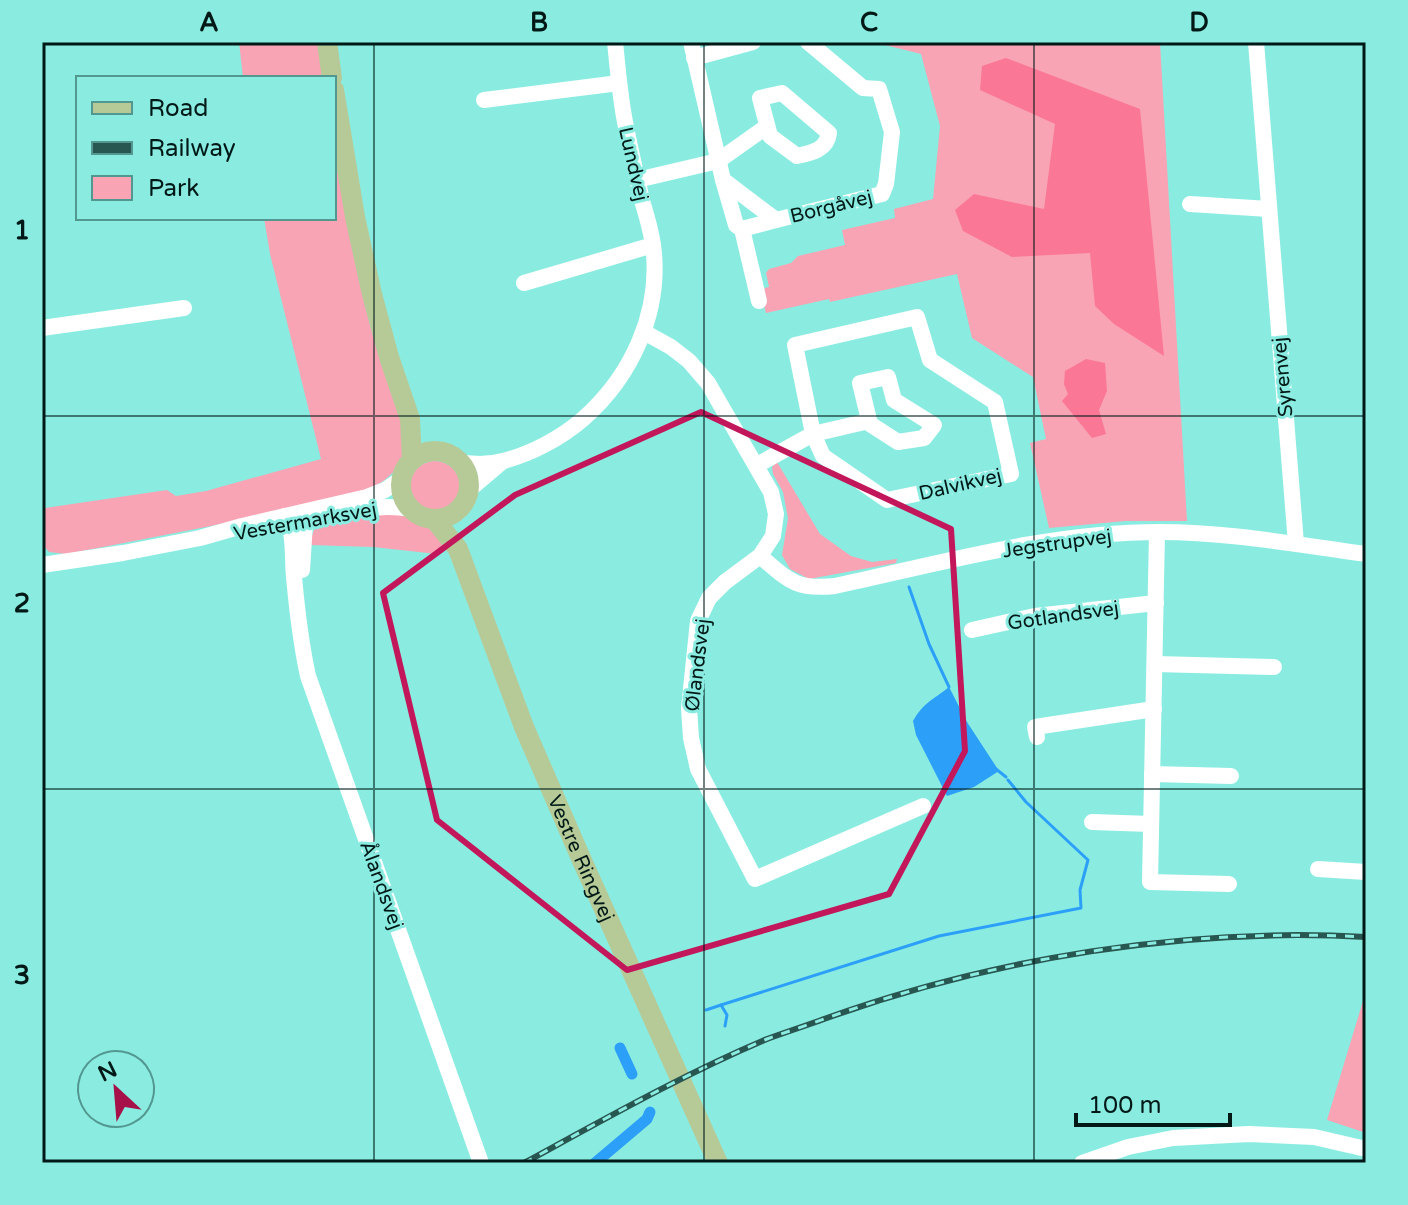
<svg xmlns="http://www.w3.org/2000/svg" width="1408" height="1205" viewBox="0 0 1408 1205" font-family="'Varela Round',sans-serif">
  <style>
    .green { fill: #f8a4b4 }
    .forest { fill: #fb7796 }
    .water { fill: #2ca0f8 }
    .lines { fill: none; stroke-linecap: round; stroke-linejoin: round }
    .stream { stroke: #2ca0f8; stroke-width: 3 }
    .canal { stroke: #2ca0f8; stroke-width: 11 }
    .minor { stroke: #fff; stroke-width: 16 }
    .major { stroke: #b6ca98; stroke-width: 20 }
    .rail-casing { stroke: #285651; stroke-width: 6 }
    .rail { stroke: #8aece1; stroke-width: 3; stroke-dasharray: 9; stroke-linecap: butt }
    .marked { fill: none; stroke: #c2185b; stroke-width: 6; stroke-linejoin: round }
    .grid { fill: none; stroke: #001917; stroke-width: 2; stroke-opacity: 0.55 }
    .labels { text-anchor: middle; stroke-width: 6; stroke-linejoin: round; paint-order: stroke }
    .street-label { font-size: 20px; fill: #001917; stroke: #8aece1 }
    .neatline { fill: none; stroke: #001917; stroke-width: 3 }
    .grid-label { font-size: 26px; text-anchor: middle; font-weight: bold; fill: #001917 }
  </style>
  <rect width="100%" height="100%" fill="#8aece1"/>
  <g class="green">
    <path d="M 239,42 L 318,42 L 322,78 L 290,78 L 282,75 L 243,78 Z"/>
    <path d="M 873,42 L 1160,42 L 1187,521 L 1126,521 L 1049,528 L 1030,443 L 1046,439 L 1033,377 L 972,338 L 957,274 L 830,302 L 829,299 L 766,313 L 761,295 L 765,288 L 769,287 L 766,273 L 769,269 L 791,263 L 798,256 L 845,245 L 842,230 L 895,218 L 894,209 L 933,199 L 940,126 L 921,54 Z"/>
    <path d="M 334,152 C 346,216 357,281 375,343 C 382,369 406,417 405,442 C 404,461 393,477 376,485 C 353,496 324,500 300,506 C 222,525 144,539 66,554 L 49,552 L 42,544 L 42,485 L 45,508 L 167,490 L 176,496 L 206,491 L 321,459 L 270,254 L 264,218 L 334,218 Z"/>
    <circle cx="435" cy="486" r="25"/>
    <path d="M 777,462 L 820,534 L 851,556 L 872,562 L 897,559 L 896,563 L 809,579 L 790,569 L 782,555 L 788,518 L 783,492 L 773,474 L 772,467 Z"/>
    <path d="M 401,512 L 430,529 L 445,544 L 437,554 L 373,547 L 309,545 L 314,530 L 326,522 Z"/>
    <path d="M 1366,991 L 1366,1133 L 1327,1120 Z"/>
  </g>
  <g class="forest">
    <path d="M 1006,58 L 1140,109 L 1164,356 L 1114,324 L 1095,306 L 1090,253 L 1012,257 L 963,231 L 955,210 L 974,194 L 1044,209 L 1055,124 L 980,90 L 982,66 Z"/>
    <path d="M 1086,359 L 1105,363 L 1107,391 L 1099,410 L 1106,434 L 1092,438 L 1062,401 L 1068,394 L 1064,384 L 1065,371 Z"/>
  </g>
  <path class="water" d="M 949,687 L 967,722 L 999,771 L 974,787 L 947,796 L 916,735 L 913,721 C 924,702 933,700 949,687 Z"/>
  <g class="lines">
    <g class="stream">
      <path d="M 909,587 L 929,644 L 949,687"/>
      <path d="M 996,769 L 1006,777"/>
      <path d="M 721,1005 L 939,936 L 1081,908 L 1080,890 L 1088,860 L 1026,802 L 1008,780"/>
      <path d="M 706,1010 L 721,1005 L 727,1015 L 725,1026"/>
    </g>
    <g class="canal">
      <path d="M 620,1048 L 632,1074"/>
      <path d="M 595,1163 L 647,1119 L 650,1112"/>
    </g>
    <g class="minor">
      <path d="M 691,42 L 723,180 L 736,225 L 742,229 L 776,220"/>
      <path d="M 1256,42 L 1296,544"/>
      <path d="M 694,58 L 753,42"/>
      <path d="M 782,93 L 829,133 C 827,150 811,153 797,156 L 770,136 L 760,98 Z"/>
      <path d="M 484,100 L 619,83"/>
      <path d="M 637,180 L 718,161 L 766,127"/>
      <path d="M 723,180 L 776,220 L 882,194 L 886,184 L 892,132 L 879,89 L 863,88 L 808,42"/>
      <path d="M 1190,204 L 1269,209"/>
      <path d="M 742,229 L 759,301"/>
      <path d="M 524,283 L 653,245"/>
      <path d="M 917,317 L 930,360 L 995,402 L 1011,474 L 887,500 L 823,456 L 813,434 L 795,345 Z"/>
      <path d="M 42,328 L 184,308"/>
      <path d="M 644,332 L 671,347 L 689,361 L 708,383 L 771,492 L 776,514 L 773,536 L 760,556 L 725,582 L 709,598 L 698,621 L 689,708 L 691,738 L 698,769 L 755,879 L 923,806"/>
      <path d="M 888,377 L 894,400 L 934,425 L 924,438 L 898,442 L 870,424 L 860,383 Z"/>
      <path d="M 460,463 C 475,464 489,465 503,461 C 531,454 561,438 583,419 C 632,376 662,311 653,245 C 651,231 647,217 643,204 C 637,178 631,153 626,127 C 620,99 618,70 615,42"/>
      <path d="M 757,465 L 813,434 L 869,421"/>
      <path d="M 469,490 L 502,462"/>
      <path d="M 300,515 L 305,523 L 302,570"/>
      <path d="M 285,516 C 295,533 292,557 294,577 C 297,610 301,644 308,676 L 481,1163"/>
      <path d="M 285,527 C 326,519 369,501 410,509"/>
      <path d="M 1157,532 L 1150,882 L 1229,884"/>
      <path d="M 760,556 C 789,581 796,590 835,586 C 941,563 1051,532 1160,532 C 1229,532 1298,545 1366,554"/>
      <path d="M 42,565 L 123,553 L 200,538 L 242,526 L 367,497 L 385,490 L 401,479"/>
      <path d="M 972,630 L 1035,616 L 1156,603"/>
      <path d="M 1155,664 L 1274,667"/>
      <path d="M 1037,737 L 1035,727 L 1154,709"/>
      <path d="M 1152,774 L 1231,776"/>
      <path d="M 1092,822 L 1151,824"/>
      <path d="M 1318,869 L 1366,872"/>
      <path d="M 1082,1163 L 1128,1147 L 1173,1138 L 1249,1134 L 1314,1137 L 1366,1149"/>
    </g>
    <g class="major">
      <path d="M 327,42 L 332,78"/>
      <path d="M 334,90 L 355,217 L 372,294 L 389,357 L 410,419 L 412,460"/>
      <circle cx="435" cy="485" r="34"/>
      <path id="s1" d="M 435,520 L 458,549 L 524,727 L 580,856 L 718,1163"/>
    </g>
    <g class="rail-casing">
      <path id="rail" d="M 524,1163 C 603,1120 684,1074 767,1039 C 786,1032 805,1026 824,1019 C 994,958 1185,927 1366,937"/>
    </g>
    <use href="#rail" class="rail"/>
  </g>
  <path class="marked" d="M 701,412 L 951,529 L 965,751 L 889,894 L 627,970 L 437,820 L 383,593 L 515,495 Z"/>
  <path class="grid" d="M 374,42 L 374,1163M 704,42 L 704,1163M 1034,42 L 1034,1163M 42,416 L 1366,416M 42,789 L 1366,789"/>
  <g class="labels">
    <g class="street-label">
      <text transform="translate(634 164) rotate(77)" y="7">Lundvej</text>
      <text transform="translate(831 206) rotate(-14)" y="7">Borgåvej</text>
      <text transform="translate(1282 377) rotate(-95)" y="7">Syrenvej</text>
      <text transform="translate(960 484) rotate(-13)" y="7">Dalvikvej</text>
      <text transform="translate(305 521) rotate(-10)" y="7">Vestermarksvej</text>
      <text transform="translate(1057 543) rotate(-8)" y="7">Jegstrupvej</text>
      <text transform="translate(1063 615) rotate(-8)" y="7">Gotlandsvej</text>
      <text transform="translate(697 665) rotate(-83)" y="7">Ølandsvej</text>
      <text dy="7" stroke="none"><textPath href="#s1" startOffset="370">Vestre Ringvej</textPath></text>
      <text transform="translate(382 885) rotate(70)" y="7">Ålandsvej</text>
    </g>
  </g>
  <rect width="1408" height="1205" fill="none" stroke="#8aece1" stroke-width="88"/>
  <rect x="76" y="76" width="260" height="144" fill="#8aece1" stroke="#539890" stroke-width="2"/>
  <rect x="92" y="102" width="40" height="12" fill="#b6ca98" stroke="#539890" stroke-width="2"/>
  <text x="148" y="116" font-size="24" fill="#001917">Road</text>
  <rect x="92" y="142" width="40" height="12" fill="#285651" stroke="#539890" stroke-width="2"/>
  <text x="148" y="156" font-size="24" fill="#001917">Railway</text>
  <rect x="92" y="176" width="40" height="24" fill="#f8a4b4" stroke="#539890" stroke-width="2"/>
  <text x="148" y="196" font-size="24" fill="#001917">Park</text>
  <g transform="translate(116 1089) rotate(334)"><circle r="38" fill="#8aece1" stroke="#539890" stroke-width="2"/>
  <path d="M0-6L14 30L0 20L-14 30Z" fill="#a61149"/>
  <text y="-12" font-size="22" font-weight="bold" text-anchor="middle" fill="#001917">N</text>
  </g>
  <path d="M1076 1113v12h154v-12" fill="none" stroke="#001917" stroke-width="4"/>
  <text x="1088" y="1113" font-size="24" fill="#001917" stroke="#8aece1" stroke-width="6" paint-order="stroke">100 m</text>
  <rect x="44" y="44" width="1320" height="1117" class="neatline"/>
  <g class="grid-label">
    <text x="209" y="31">A</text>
    <text x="539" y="31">B</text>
    <text x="869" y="31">C</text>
    <text x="1199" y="31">D</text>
    <text x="22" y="239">1</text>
    <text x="22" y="612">2</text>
    <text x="22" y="984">3</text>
  </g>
</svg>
